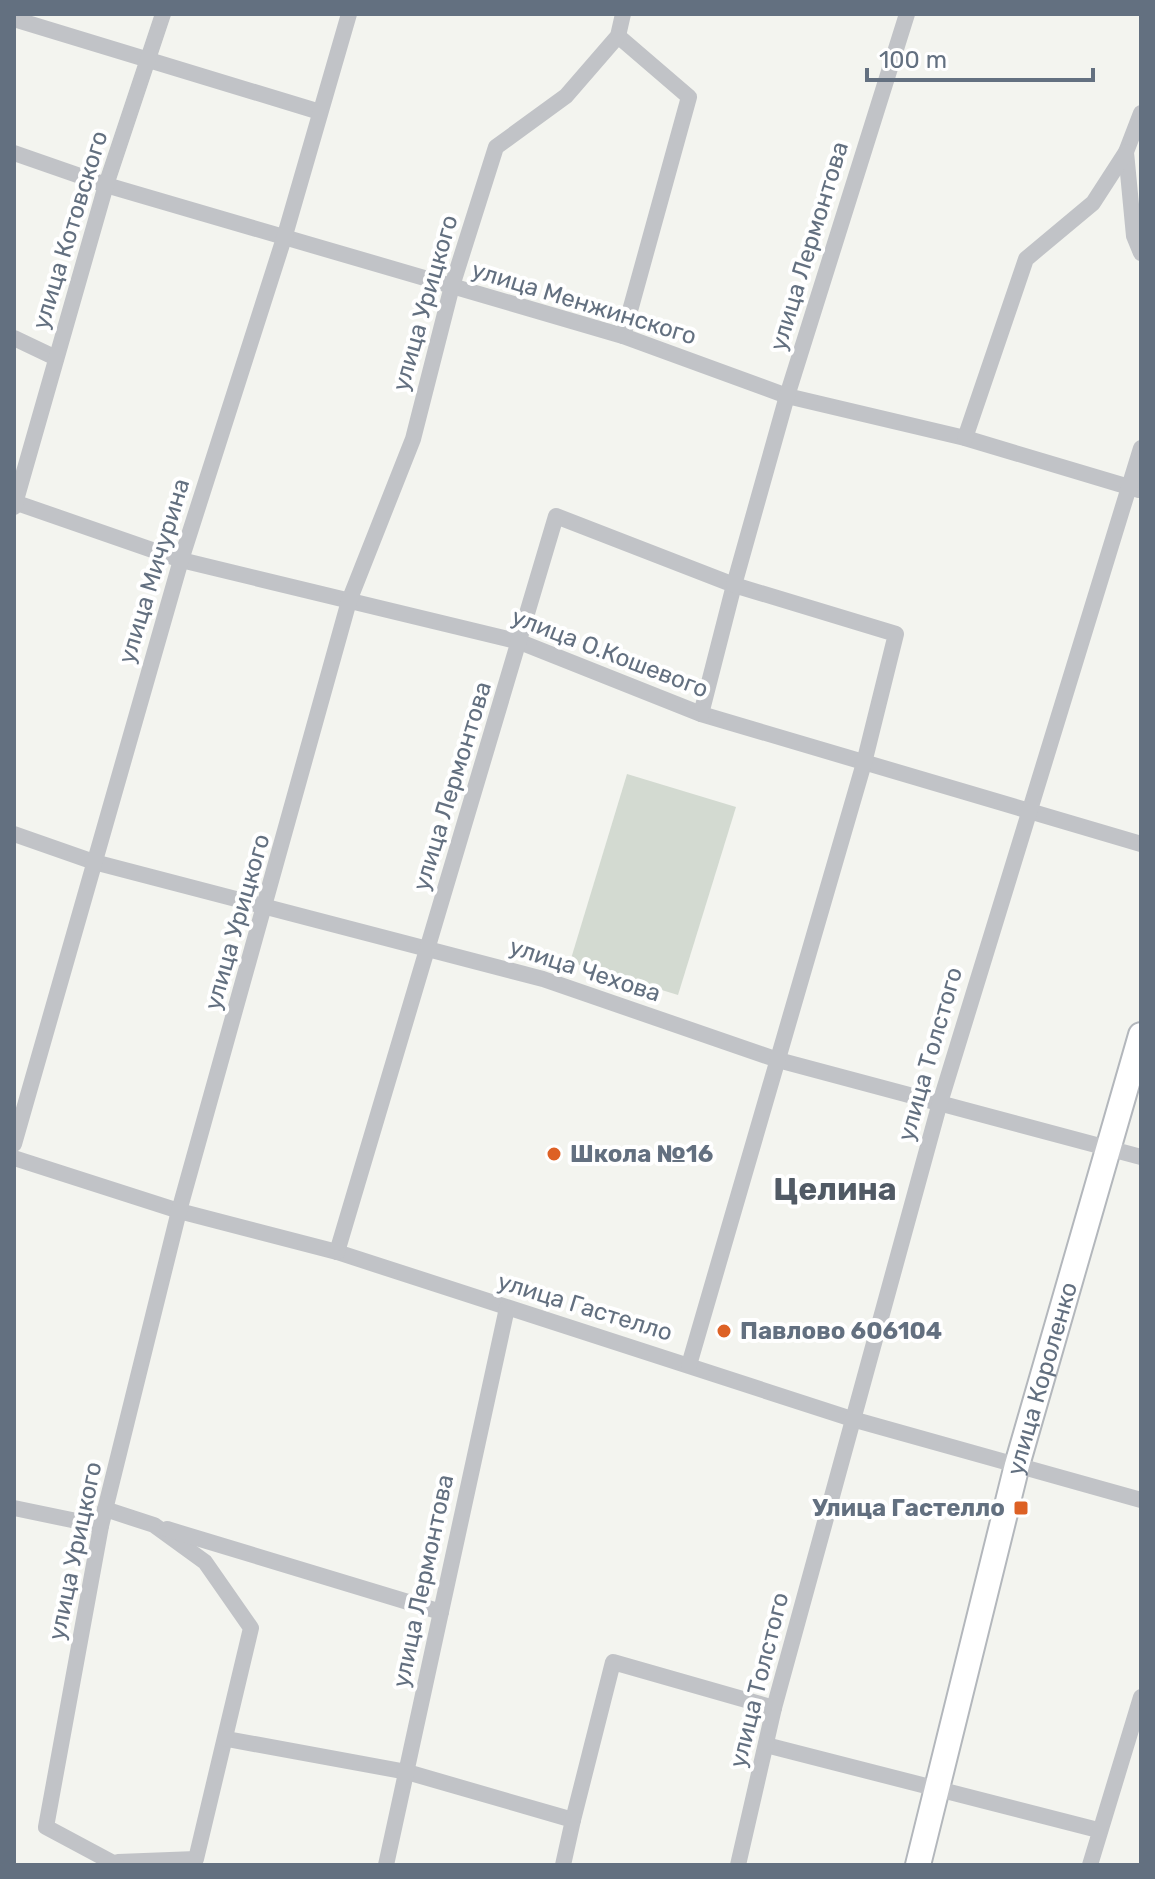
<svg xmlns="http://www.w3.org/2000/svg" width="1155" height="1879" viewBox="0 0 1155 1879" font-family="Rubik,sans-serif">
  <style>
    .green { fill: #d3dad1 }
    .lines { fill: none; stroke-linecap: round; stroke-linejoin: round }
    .secondary-casing { stroke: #b3b7bc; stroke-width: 28 }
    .street { stroke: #c1c3c7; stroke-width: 16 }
    .secondary { stroke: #fff; stroke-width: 24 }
    .poi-dot { fill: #dd6125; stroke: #fff; stroke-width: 3 }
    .labels { text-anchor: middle; stroke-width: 8; stroke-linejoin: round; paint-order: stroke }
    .street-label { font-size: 24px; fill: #637080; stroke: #fff }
    .poi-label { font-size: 24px; font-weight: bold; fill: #637080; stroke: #fff; text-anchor: start }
    .district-label { font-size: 32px; font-weight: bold; fill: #515a65; stroke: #fff }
  </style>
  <rect width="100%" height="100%" fill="#f3f4ef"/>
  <path class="green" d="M 627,774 L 736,807 L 678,995 L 570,962 Z"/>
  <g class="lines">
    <g class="secondary-casing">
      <g id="secondary">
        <path id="s1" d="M 918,1865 L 1017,1465 L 1141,1035"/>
      </g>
    </g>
    <g class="street">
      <path d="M 14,19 L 320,112"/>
      <path d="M 618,36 L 689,97 L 623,336"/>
      <path d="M 1141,113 L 1126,152 L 1134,236 L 1141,253"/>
      <path d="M 14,153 L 106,185 L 623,336 L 787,396 L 965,438 L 1139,490"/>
      <path d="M 14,338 L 56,358"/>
      <path d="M 965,438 L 1026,259 L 1093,203 L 1126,152"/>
      <path d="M 14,502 L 181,560 L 520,642 L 701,714 L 1141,844"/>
      <path d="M 14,507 L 106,185 L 163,14"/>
      <path d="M 14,834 L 94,862 L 543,979 L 778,1060 L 1141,1157"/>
      <path d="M 14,1144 L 181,560 L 285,235 L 349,14"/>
      <path d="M 14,1158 L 179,1211 L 337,1252 L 852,1419 L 1141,1500"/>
      <path d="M 337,1252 L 556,516 L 734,585 L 701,714"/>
      <path d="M 689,1365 L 864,763 L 896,634 L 734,585 L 787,396 L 907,14"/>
      <path d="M 14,1508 L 101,1526"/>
      <path d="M 105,1509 L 154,1525 L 205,1562 L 251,1628 L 196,1859 L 118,1862"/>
      <path d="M 167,1529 L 441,1612"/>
      <path d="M 227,1739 L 407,1772 L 573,1820 L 563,1865"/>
      <path d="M 766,1745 L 1098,1830"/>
      <path d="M 573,1820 L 613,1662 L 774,1708"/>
      <path d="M 117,1865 L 46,1827 L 101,1526 L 179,1211 L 349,601 L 413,439 L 452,286 L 496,147 L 566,96 L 618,36 L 623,14"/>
      <path d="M 386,1865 L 507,1308"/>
      <path d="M 738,1865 L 774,1708 L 939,1106 L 1141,448"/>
      <path d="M 1090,1865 L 1141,1697"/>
    </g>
    <use href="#secondary" class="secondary"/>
  </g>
  <g class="poi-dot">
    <circle cx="554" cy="1154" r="8"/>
    <circle cx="724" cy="1331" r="8"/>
    <rect x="1013" y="1500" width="16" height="16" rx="4"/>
  </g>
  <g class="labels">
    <g class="street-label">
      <text transform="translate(70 230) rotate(-73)" y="8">улица Котовского</text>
      <text transform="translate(809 246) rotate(-73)" y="8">улица Лермонтова</text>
      <text transform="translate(425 303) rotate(-74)" y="8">улица Урицкого</text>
      <text transform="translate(584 303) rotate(17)" y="8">улица Менжинского</text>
      <text transform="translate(154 571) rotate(-73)" y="8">улица Мичурина</text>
      <text transform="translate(610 653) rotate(21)" y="8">улица О.Кошевого</text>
      <text transform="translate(452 786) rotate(-73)" y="8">улица Лермонтова</text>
      <text transform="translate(237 922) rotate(-74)" y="8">улица Урицкого</text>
      <text transform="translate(585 970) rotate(18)" y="8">улица Чехова</text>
      <text transform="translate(930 1054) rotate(-74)" y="8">улица Толстого</text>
      <text transform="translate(585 1307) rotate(17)" y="8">улица Гастелло</text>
      <text dy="8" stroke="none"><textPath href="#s1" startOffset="502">улица Короленко</textPath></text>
      <text transform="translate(75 1551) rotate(-78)" y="8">улица Урицкого</text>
      <text transform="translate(423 1581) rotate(-78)" y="8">улица Лермонтова</text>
      <text transform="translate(759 1680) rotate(-76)" y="8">улица Толстого</text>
    </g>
    <g class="poi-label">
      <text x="570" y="1162">Школа №16</text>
      <text x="740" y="1339">Павлово 606104</text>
      <text x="1005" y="1516" text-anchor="end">Улица Гастелло</text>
    </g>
    <g class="district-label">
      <text x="835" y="1200">Целина</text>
    </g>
  </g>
  <rect width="1155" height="1879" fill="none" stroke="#637080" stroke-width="32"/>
  <path d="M867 68v12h226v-12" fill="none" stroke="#637080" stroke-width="4"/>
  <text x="879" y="68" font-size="24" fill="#637080" stroke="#ffffff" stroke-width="6" paint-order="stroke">100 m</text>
</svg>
